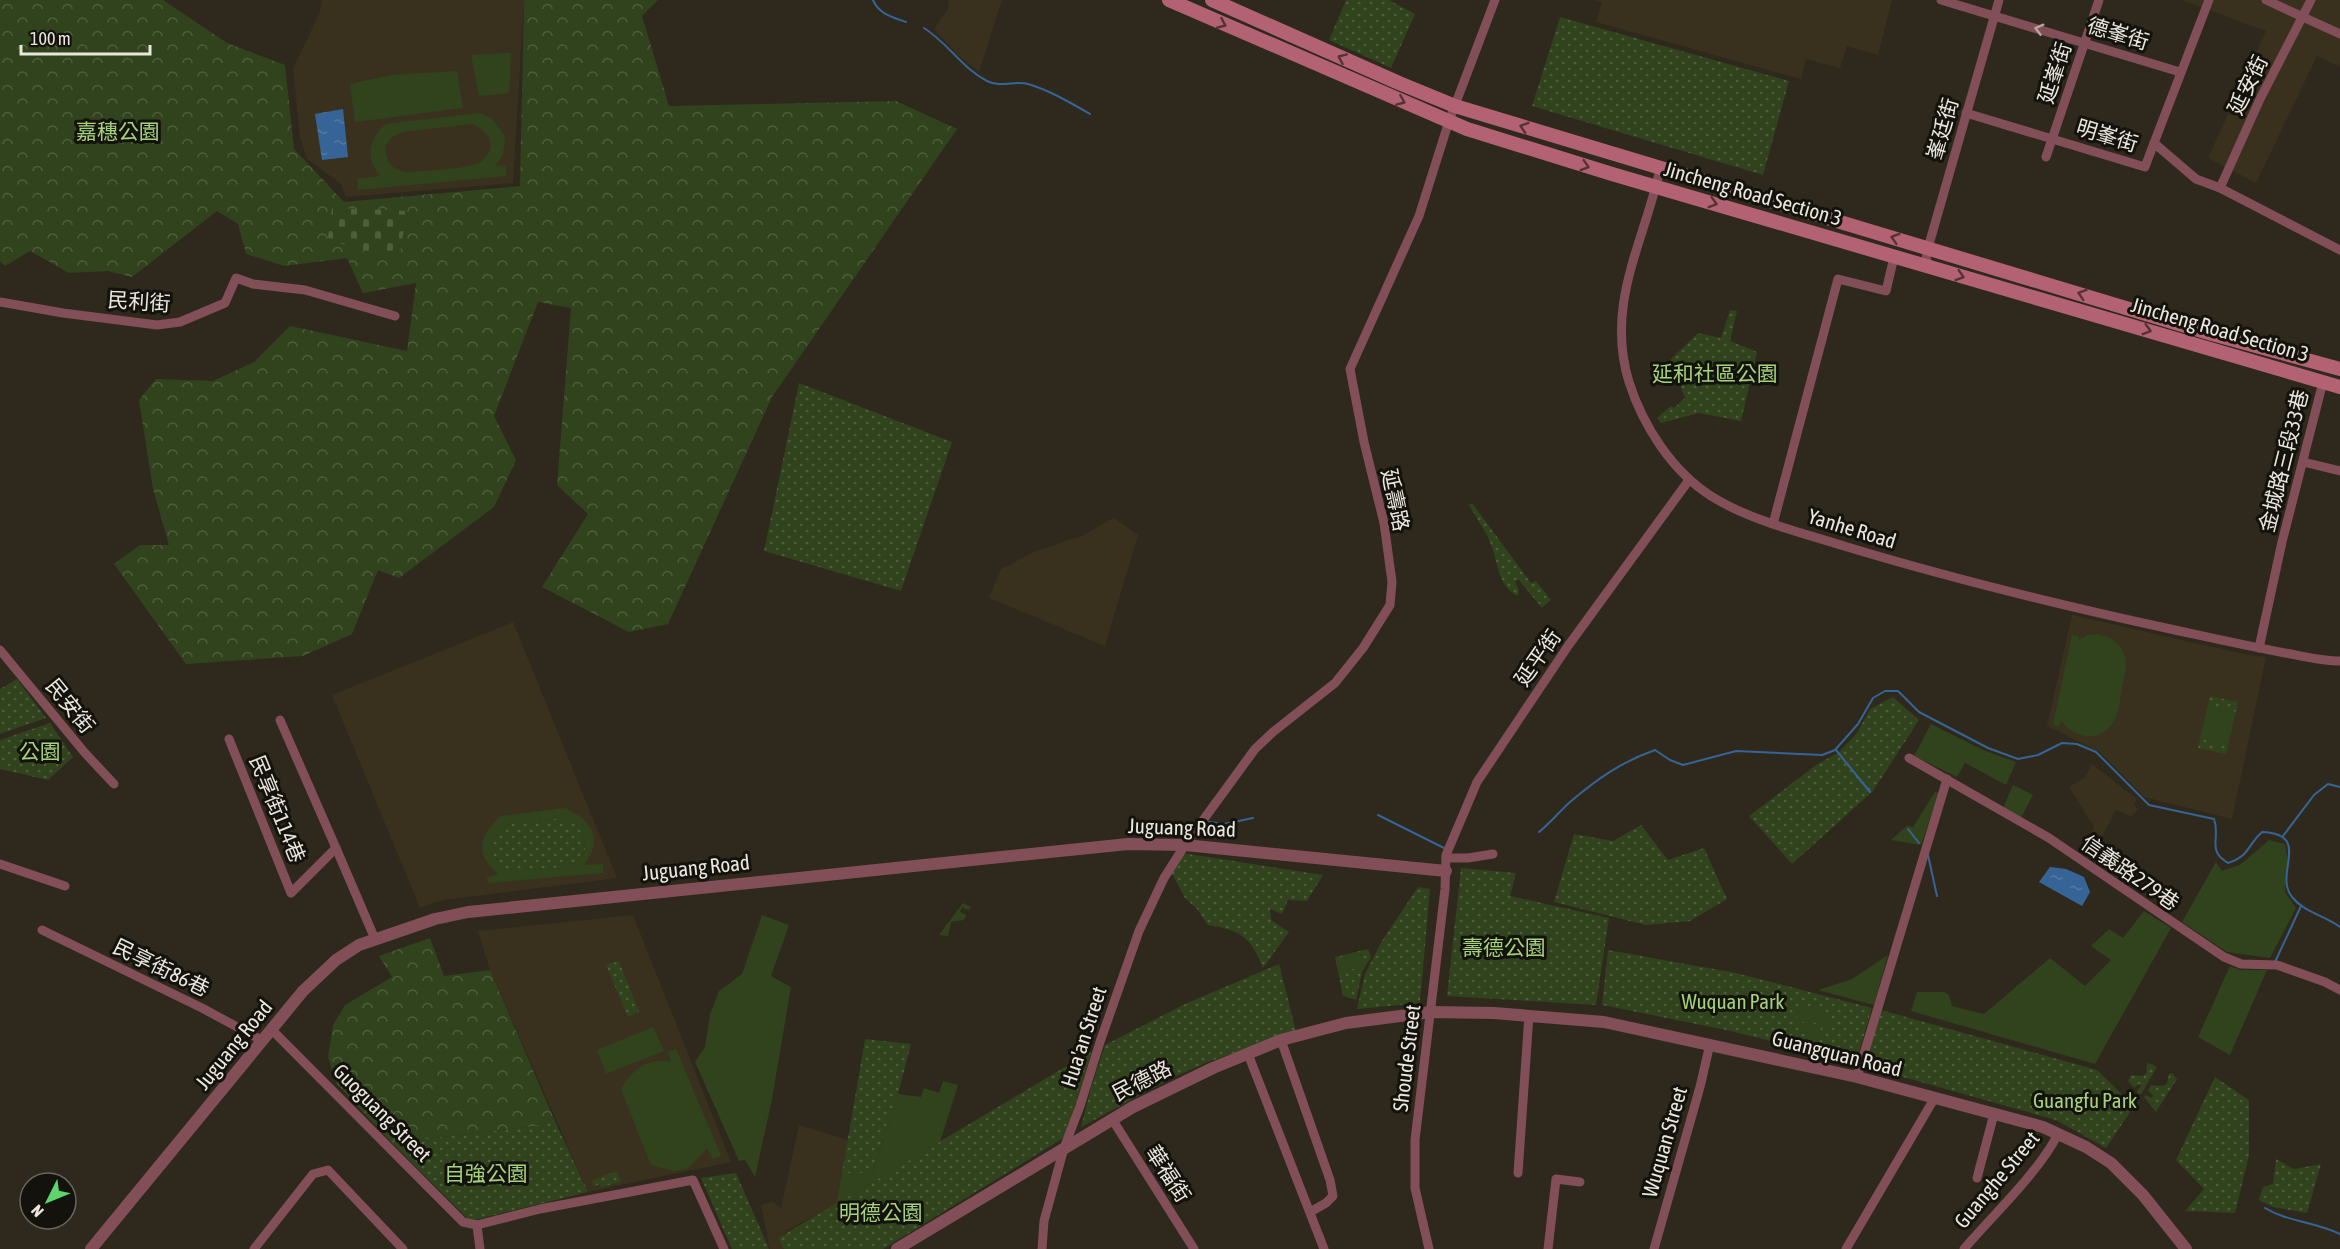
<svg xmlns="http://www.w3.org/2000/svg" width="2340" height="1249" viewBox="0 0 2340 1249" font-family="'Asap Condensed','Noto Sans TC',sans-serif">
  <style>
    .built { fill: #39311e }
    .grass { fill: url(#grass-dots) }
    .forest { fill: url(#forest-crowns) }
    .cemetery { fill: url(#cemetery-stones) }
    .garden { fill: #30431d; fill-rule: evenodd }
    .water { fill: url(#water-ripples) }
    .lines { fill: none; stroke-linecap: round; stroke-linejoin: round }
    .stream { stroke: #366497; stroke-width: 2 }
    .minor { stroke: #824f58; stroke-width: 9 }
    .tertiary { stroke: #824f58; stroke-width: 12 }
    .secondary { stroke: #b36273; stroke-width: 14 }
    .oneway { stroke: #543235 }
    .oneway2 { stroke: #bba3a2 }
    .labels { text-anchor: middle; stroke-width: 6; stroke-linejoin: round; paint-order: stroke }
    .street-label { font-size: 21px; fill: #eae7df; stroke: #14120c }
    .park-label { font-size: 21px; fill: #a5d27a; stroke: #14120c }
  </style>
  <defs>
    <pattern id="grass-dots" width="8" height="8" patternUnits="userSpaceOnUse" patternTransform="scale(1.5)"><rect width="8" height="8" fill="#30431d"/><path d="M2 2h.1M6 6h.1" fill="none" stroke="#4e5e3d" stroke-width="1.8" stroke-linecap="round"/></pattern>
    <pattern id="forest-crowns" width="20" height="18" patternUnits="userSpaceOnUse" patternTransform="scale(1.5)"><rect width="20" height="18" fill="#30431d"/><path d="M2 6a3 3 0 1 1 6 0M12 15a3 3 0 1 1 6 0" fill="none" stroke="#4e5e3d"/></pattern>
    <pattern id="cemetery-stones" width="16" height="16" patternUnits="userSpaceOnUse" patternTransform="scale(1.5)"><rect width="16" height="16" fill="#30431d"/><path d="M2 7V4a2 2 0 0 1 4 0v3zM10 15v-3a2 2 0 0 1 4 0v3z" fill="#4e5e3d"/></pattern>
    <pattern id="water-ripples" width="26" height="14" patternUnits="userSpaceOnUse" patternTransform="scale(1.5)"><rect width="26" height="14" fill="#366497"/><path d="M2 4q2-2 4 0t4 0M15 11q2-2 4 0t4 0" fill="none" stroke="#537aa5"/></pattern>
  </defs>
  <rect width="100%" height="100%" fill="#2e291c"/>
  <g class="built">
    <path d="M 322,0 L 524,0 L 513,183 L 346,197 L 341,184 L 307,159 L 300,137 L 293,69 L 320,12 Z"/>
    <path d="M 949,0 L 1002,0 L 979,72 L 958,55 L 934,29 L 948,9 Z"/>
    <path d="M 1594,0 L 1892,0 L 1878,55 L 1847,46 L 1840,68 L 1806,59 L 1801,79 L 1596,22 L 1602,2 Z"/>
    <path d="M 2182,0 L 2340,0 L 2340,67 L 2317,56 L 2256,183 L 2208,158 L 2266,31 Z"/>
    <path d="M 1114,518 L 1138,535 L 1105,646 L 989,598 L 1001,569 L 1034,552 L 1083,535 Z"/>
    <path d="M 2072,615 L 2248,655 L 2266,657 L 2232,819 L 2144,797 L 2100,752 L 2047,726 Z"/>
    <path d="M 513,622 L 617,878 L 444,900 L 420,908 L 332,695 Z"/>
    <path d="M 2092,764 L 2137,799 L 2134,805 L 2138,809 L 2131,817 L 2116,810 L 2090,859 L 2080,853 L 2094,827 L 2069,787 L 2085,777 Z"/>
    <path d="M 633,915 L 731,1162 L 588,1192 L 490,970 L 478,931 Z"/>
    <path d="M 799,1125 L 849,1140 L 836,1204 L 788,1230 L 779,1238 L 784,1249 L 770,1249 L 761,1205 L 772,1201 L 781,1208 Z"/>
  </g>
  <g class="grass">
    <path d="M 1346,0 L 1389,0 L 1415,14 L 1391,68 L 1329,40 Z"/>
    <path d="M 1560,17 L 1789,81 L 1763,175 L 1532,106 Z"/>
    <path d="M 1730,310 L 1737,311 L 1730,341 L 1757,352 L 1741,421 L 1699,413 L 1661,423 L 1657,418 L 1671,406 L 1674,408 L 1685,398 L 1670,360 L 1698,333 L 1721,338 Z"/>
    <path d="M 799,383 L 952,442 L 901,591 L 764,551 Z"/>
    <path d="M 1472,503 L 1531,583 L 1536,581 L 1551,600 L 1542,608 L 1518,579 L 1515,582 L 1519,590 L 1518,596 C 1499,588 1498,564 1492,547 C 1487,533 1477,519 1469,505 Z"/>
    <path d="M 17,679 L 46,718 L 0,734 L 0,689 Z"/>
    <path d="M 2210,696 L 2238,702 L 2226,754 L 2198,748 Z"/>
    <path d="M 1893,697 L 1919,720 L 1873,791 L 1792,864 L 1749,816 L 1816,765 L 1838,753 L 1857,733 L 1870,709 Z"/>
    <path d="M 50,723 L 73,757 L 48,780 L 0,769 L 0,740 Z"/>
    <path d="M 561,818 L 577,825 C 609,873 538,869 510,872 L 502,868 L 490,850 L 496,832 L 504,825 Z"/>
    <path d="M 1641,825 L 1668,860 L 1704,848 L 1727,899 L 1690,921 L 1646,925 L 1554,902 L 1574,834 L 1613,841 Z"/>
    <path d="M 1182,853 L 1323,875 L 1307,901 L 1288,900 L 1282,914 L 1270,909 L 1271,920 L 1289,932 L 1263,968 C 1251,937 1240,930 1208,925 L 1197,909 L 1185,898 L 1171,872 Z"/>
    <path d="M 1461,868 L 1516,873 L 1510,896 L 1609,918 L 1596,1005 L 1447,996 Z"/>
    <path d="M 1418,887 L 1430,889 L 1420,1003 L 1357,1009 L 1365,974 L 1382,941 Z"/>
    <path d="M 1368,949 L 1371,957 L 1362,972 L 1356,1000 L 1343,996 L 1335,957 Z"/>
    <path d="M 1608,950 L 1736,973 L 1872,1008 L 1856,1063 L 1731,1031 L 1602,1005 Z"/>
    <path d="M 619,961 L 639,1012 L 628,1017 L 606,965 Z"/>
    <path d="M 1279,964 L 1296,1031 L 1208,1062 L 1172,1078 L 1081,1127 L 1091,1088 L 1105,1045 L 1185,1004 Z"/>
    <path d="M 1881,1010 L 2097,1070 L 2134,1106 L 2106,1148 L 2056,1120 L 1864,1066 Z"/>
    <path d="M 865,1039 L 911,1044 L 898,1094 L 872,1173 L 842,1173 Z"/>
    <path d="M 1092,1051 L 1065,1137 L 883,1249 L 784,1249 L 778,1238 Z"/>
    <path d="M 2149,1063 L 2157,1067 L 2141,1094 L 2138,1094 L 2137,1091 L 2141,1086 L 2139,1084 L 2134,1088 L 2128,1081 L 2131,1075 L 2143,1076 L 2146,1074 L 2147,1064 Z"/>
    <path d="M 2172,1073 L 2177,1079 L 2156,1112 L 2144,1097 L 2146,1095 L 2152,1098 L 2153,1095 L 2148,1091 L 2151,1085 L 2162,1086 L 2167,1084 L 2169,1074 Z"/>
    <path d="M 2215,1077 L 2249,1100 L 2249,1155 L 2235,1213 L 2185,1211 L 2204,1189 L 2176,1160 Z"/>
    <path d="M 554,1119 L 588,1192 L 470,1221 L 392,1143 L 535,1126 Z"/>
    <path d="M 2276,1159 L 2294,1169 L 2321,1164 L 2307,1213 L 2273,1207 L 2259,1200 L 2263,1187 L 2273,1184 Z"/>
    <path d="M 617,1171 L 621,1182 L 601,1187 L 600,1184 L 594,1186 L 592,1180 Z"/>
    <path d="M 736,1173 L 769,1249 L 732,1249 L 701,1178 Z"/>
  </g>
  <g class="forest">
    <path d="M 0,0 L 163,0 L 227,43 L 285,65 L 294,149 L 344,202 L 520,186 L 524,0 L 658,0 L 642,16 L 669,106 L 896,101 L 957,129 L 772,397 L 668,624 L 629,632 L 542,587 L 588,514 L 557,485 L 571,308 L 538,302 L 494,416 L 516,460 L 494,507 L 399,578 L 378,570 L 352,634 L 303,656 L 186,664 L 114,564 L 140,545 L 169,545 L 153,489 L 139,400 L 156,379 L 213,381 L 254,362 L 290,326 L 407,351 L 416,283 L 363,293 L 347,258 L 284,266 L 246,254 L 238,224 L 217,211 L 132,277 L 108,271 L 69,273 L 30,251 L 5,266 L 0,261 Z"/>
    <path d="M 430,938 L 444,976 L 490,970 L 554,1119 L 535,1126 L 392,1143 L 336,1083 L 328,1057 L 333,1025 L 345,1005 L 392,977 L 379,956 Z"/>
  </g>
  <path class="cemetery" d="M 332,208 L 407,211 L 400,253 L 359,251 L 328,238 Z"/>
  <g class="garden">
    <path d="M 511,53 L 509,93 L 479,96 L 471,55 Z"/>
    <path d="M 457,71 L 463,108 L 355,122 L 350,84 L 391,75 Z"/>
    <path d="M 480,113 L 491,118 L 505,136 L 503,155 L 495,166 L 506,165 L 506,176 L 358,190 L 357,179 L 380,176 C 365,158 369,138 386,124 ZM 472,124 C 493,132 499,152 477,164 C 469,168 417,172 407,172 C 403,172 396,169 393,167 C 387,163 386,153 385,146 L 392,137 L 402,132 Z"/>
    <path d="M 2098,634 C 2109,637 2119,641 2123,652 C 2129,664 2124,677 2122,688 C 2120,700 2119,715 2112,724 C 2098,744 2074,737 2061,721 L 2059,727 L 2053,725 L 2072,635 L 2079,636 L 2079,640 L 2088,635 Z"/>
    <path d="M 2208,705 L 2236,712 L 2228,745 L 2200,738 Z"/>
    <path d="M 1931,724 L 1983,750 L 2016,762 L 2006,785 L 1965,763 L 1957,777 L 1914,756 Z"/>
    <path d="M 2013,785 L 2033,795 L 2021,818 L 2003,808 Z"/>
    <path d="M 1935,792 L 1939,793 L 1921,845 L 1891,840 L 1907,826 L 1913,827 Z"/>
    <path d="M 565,808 C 592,820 604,839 584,865 L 603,864 L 603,873 L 488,883 L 487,877 L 498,874 C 474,854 479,835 501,816 ZM 561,818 L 577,825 C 610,873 538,869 510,872 L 502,868 L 490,850 L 496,832 L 504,825 Z"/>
    <path d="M 2269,840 L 2285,844 L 2288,860 L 2285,892 L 2296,908 L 2270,958 L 2227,952 L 2182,922 L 2216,862 L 2222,871 L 2240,865 Z"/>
    <path d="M 963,903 L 971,907 L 969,910 L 962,907 L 960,912 L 966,915 L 964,920 L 951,922 L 948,936 L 939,935 Z"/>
    <path d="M 2144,911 L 2171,928 L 2095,1064 L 1911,1011 L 1917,992 L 1944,992 L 1949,995 L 1952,1006 L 1984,1014 L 2050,958 L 2085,986 L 2111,960 L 2091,946 L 2109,929 L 2123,938 Z"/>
    <path d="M 762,915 L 789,925 L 771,976 L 791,987 L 772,1099 L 755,1177 L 745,1160 L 739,1161 L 695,1062 L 705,1047 L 710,1014 L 719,991 L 742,974 Z"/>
    <path d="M 1360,953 L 1363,967 L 1340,972 L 1337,958 Z"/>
    <path d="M 1888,955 L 1874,1005 L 1818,990 L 1852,979 Z"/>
    <path d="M 2230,966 L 2240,970 L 2267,970 L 2230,1055 L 2198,1037 Z"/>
    <path d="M 1800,1005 L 1832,1013 L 1828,1026 L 1796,1018 Z"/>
    <path d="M 1801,1022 L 1821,1028 L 1818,1038 L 1798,1032 Z"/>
    <path d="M 653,1027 L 664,1051 L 606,1074 L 597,1050 Z"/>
    <path d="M 676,1049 L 721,1156 L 713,1159 L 707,1148 L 688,1169 L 674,1171 L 651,1165 L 621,1089 C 631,1070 649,1057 671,1062 L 668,1052 Z"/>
    <path d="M 943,1081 L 958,1085 L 940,1142 L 836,1204 L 842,1173 L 872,1173 L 898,1094 L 921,1097 L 924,1088 L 939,1093 Z"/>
  </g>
  <g class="water">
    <path d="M 343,109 L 348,157 L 322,160 L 315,114 Z"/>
    <path d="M 2050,867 L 2066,869 L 2084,877 L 2090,892 L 2082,906 L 2039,882 Z"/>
  </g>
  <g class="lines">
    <g class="stream">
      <path d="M 873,0 C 879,14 892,17 906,22"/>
      <path d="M 924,28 C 948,43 962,68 987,81 C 1001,88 1016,80 1028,84 C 1049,90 1071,103 1090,114"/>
      <path d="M 1836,750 L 1870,792"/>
      <path d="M 1378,815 L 1444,848"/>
      <path d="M 1209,822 L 1224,824 L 1253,818"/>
      <path d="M 1168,827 L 1186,823"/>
      <path d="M 1908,829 L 1919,843"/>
      <path d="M 1539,832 C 1550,823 1559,812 1570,802 C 1597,779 1621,762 1655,750 L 1670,760 L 1683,765 L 1736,751 L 1822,755 L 1835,750 L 1858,724 L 1873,698 L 1885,691 L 1898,691 L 1919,712 L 1988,748 L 2018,759 L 2038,755 L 2062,743 L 2077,744 L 2096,752 L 2149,805 L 2214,819 C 2221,838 2206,850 2228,863 C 2251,855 2247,845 2262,832 C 2313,834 2273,874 2292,897 C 2304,912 2325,916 2340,927"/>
      <path d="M 2283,836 L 2314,795 L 2328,784 L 2340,787"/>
      <path d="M 1928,855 L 1937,896"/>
      <path d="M 2275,962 L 2301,906"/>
      <path d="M 2265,1208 C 2288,1222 2316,1222 2340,1234"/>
    </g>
    <g class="minor">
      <path d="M 1941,0 L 2180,72"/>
      <path d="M 2266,0 L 2340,34"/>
      <path d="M 1966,113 L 2145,167 L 2154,143 L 2196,179 L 2220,188 L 2340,250"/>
      <path d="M 2154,143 L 2209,0"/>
      <path d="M 2046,157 L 2099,0"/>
      <path d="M 1660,169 C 1644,243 1605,304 1629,382 C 1643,426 1672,471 1711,496 C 1751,521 1800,532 1844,546 C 1953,579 2064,606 2175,630 C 2212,638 2248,646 2285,653 C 2303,656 2321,661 2340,661"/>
      <path d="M 2220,188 L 2260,99 L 2311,0"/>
      <path d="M 1930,267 L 1926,259 L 1928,248 L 1999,0"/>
      <path d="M 0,302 L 63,313 L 157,325 L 180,322 L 225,303 L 236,278 L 253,284 L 305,290 L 395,316"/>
      <path d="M 2303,462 L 2340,471"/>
      <path d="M 1773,524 L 1838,279 L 1886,291 L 1894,257"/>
      <path d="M 2259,648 L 2282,542 L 2323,382"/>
      <path d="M 0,650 L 85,753 L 114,784"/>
      <path d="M 229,739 L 291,893 L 336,848 L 280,720"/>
      <path d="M 1909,758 L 2049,838 L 2224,957 L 2241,964 L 2277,965 L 2325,982 L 2340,990"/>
      <path d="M 336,848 L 375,939"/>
      <path d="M 1446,858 L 1468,858 L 1493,854"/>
      <path d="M 0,864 L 65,886"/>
      <path d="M 42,930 L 202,1008 L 263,1041"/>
      <path d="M 272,1030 L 463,1222 L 477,1225 L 480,1249"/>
      <path d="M 1281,1040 L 1330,1180 L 1333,1196 L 1326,1203 L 1310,1212"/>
      <path d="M 1248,1054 L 1324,1249"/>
      <path d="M 1857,1077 L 1947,779"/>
      <path d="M 1112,1119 L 1194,1249"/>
      <path d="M 1518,1173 L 1529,1015"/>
      <path d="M 1977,1178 L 1994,1114"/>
      <path d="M 477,1225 L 540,1209 L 693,1180 L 724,1249"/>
      <path d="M 254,1249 L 313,1174 L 328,1170 L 403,1249"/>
      <path d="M 1042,1249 L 1044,1221 L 1064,1148 L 1080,1106 L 1100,1042 L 1139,931 L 1164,878 L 1185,845 L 1255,749 L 1273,732 L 1335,683 L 1363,648 L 1390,605 L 1392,582 L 1384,523 L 1364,442 L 1350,369 L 1419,216 L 1449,121 L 1495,0"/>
      <path d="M 1429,1249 L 1415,1188 L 1415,1140 L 1445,889 L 1446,855 L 1477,782 L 1568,646 L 1689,480"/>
      <path d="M 1548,1249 L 1556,1179 L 1580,1182"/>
      <path d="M 1654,1249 L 1700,1087 L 1710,1044"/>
      <path d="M 1846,1249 L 1934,1099"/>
      <path d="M 1964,1249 C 1992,1216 2039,1172 2058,1134"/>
    </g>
    <g class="tertiary">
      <path d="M 91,1249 L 303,991 L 336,960 L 359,945 L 435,919 L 468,912 L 1128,844 L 1185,845 L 1446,871"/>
      <path d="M 897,1249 L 1133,1107 L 1213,1068 L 1281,1040 L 1346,1023 L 1431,1012 L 1494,1013 L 1604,1022 L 1857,1077 L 2043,1127 L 2086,1147 L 2111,1163 L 2143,1195 L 2186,1249"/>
    </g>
    <g class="secondary">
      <path d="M 1169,0 L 1467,129 L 1612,174 L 2340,387"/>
      <path d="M 1212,0 L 1399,83 L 1455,106 L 2212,334 L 2340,369"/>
    </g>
  </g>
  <defs><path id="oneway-chevron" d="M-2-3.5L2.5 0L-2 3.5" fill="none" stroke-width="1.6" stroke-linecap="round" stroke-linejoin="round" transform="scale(1.5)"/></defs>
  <g class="oneway">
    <use href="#oneway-chevron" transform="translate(1222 24) rotate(24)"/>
    <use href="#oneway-chevron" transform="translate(1342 58) rotate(-156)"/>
    <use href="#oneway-chevron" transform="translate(1401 101) rotate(23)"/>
    <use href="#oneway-chevron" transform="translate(1524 127) rotate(-162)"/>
    <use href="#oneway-chevron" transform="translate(1585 166) rotate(17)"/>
    <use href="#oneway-chevron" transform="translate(1713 203) rotate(16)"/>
    <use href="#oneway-chevron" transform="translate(1895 238) rotate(-163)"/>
    <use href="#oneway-chevron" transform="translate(1960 276) rotate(17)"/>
    <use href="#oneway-chevron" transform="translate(2082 294) rotate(-163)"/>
    <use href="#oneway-chevron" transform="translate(2147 330) rotate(16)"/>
  </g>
  <use class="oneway2" href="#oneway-chevron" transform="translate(2039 29) rotate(-165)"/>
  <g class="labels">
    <g class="street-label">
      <text transform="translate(2118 34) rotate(17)" y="7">德峯街</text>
      <text transform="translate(2055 73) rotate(-72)" y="7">延峯街</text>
      <text transform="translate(2248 85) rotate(-64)" y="7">延安街</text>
      <text transform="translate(1943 129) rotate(-74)" y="7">峯廷街</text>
      <text transform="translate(2107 136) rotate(17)" y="7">明峯街</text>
      <text transform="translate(1753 194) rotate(16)" y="7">Jincheng Road Section 3</text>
      <text transform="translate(139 302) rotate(4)" y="7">民利街</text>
      <text transform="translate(2220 330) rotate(16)" y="7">Jincheng Road Section 3</text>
      <text transform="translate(2284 461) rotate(-76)" y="7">金城路三段33巷</text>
      <text transform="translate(1395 500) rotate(78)" y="7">延壽路</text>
      <text transform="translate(1852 529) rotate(17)" y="7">Yanhe Road</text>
      <text transform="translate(1538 658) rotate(-55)" y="7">延平街</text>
      <text transform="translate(70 706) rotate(51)" y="7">民安街</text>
      <text transform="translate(277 809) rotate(68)" y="7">民享街114巷</text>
      <text transform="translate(1182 828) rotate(2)" y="7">Juguang Road</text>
      <text transform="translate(696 868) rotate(-6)" y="7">Juguang Road</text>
      <text transform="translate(2130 873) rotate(35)" y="7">信義路279巷</text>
      <text transform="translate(161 968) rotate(26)" y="7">民享街86巷</text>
      <text transform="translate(1084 1037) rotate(-72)" y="7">Hua'an Street</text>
      <text transform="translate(234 1045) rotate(-51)" y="7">Juguang Road</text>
      <text transform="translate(1837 1054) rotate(14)" y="7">Guangquan Road</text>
      <text transform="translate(1407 1058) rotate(-83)" y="7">Shoude Street</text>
      <text transform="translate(1142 1081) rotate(-27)" y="7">民德路</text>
      <text transform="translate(382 1113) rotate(45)" y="7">Guoguang Street</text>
      <text transform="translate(1665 1142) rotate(-74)" y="7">Wuquan Street</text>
      <text transform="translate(1168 1174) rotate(57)" y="7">華福街</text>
      <text transform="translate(1997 1180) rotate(-50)" y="7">Guanghe Street</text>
    </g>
    <g class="park-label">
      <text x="118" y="139">嘉穗公園</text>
      <text x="1715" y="381">延和社區公園</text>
      <text x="40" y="759">公園</text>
      <text x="1504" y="955">壽德公園</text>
      <text x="1733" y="1009">Wuquan Park</text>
      <text x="2085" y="1108">Guangfu Park</text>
      <text x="486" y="1181">自強公園</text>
      <text x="881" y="1220">明德公園</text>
    </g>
  </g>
  <g transform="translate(48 1201) rotate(227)"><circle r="28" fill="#14120c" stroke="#6a6760" stroke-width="1.5"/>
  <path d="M0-4.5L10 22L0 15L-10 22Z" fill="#5dd56c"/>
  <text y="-9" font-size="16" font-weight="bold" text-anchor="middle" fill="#eae7df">N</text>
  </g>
  <path d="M21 45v9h129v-9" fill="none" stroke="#eae7df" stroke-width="3"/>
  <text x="30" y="45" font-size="18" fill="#eae7df" stroke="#14120c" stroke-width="4.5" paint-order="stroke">100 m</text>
</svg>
